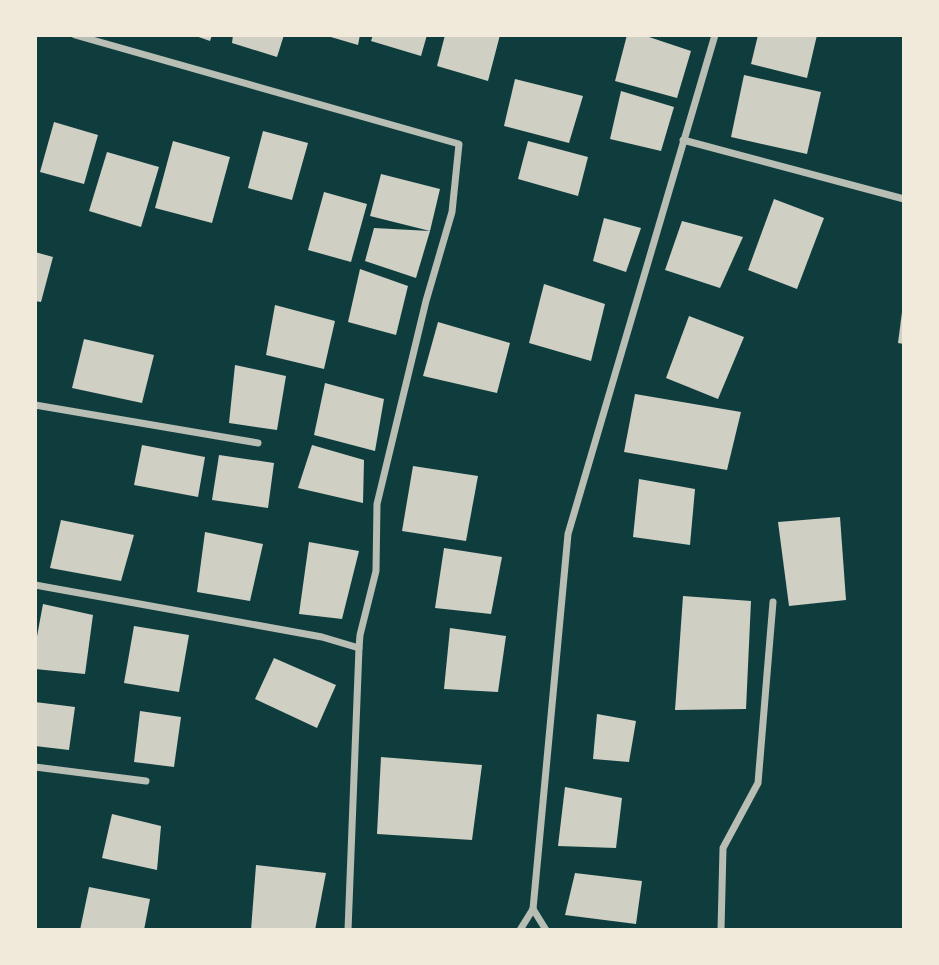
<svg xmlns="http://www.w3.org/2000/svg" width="939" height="965" viewBox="0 0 939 965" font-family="'PT Sans',sans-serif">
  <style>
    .building { fill: #cfcfc3 }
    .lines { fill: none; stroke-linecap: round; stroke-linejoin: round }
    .minor { stroke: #b8beb3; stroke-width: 7 }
  </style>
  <rect width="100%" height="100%" fill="#0f3d3e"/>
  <g class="building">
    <path d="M 193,35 L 212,35 L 210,41 Z"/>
    <path d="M 233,35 L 284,35 L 277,57 L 232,43 Z"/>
    <path d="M 324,35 L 360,35 L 358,45 Z"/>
    <path d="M 373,35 L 427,35 L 421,56 L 371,41 Z"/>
    <path d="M 445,35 L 500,35 L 488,81 L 437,66 Z"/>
    <path d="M 627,35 L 643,35 L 691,51 L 677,98 L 615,81 Z"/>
    <path d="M 758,35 L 817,35 L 807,78 L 751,64 Z"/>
    <path d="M 744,75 L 821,92 L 807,154 L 731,137 Z"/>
    <path d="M 515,79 L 583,96 L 569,143 L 504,126 Z"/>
    <path d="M 621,91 L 674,107 L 661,151 L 610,139 Z"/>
    <path d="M 54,122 L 98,135 L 84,184 L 40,172 Z"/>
    <path d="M 263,131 L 308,143 L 292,200 L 248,188 Z"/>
    <path d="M 173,141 L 230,157 L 212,223 L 155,208 Z"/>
    <path d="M 528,141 L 588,157 L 578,196 L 518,179 Z"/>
    <path d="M 107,152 L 159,167 L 141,227 L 89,211 Z"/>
    <path d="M 381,174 L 440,189 L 430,231 L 416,278 L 365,261 L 374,228 L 430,231 L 370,216 Z"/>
    <path d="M 324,192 L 367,204 L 351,262 L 308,250 Z"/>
    <path d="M 774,199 L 824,218 L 797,289 L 748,270 Z"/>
    <path d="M 604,218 L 641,228 L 626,272 L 593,261 Z"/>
    <path d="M 682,221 L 743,237 L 720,288 L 665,270 Z"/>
    <path d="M 35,252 L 53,257 L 41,302 L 35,301 Z"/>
    <path d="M 360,269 L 408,286 L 396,335 L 348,322 Z"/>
    <path d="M 544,284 L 605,304 L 591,361 L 529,343 Z"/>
    <path d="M 275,305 L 335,321 L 324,369 L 266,355 Z"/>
    <path d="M 902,312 L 904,312 L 904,344 L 898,343 Z"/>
    <path d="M 689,316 L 744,337 L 718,399 L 666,378 Z"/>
    <path d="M 438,322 L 510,343 L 497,393 L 423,376 Z"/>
    <path d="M 84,339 L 154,355 L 142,403 L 72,388 Z"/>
    <path d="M 235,365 L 286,376 L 277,430 L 229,423 Z"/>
    <path d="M 325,383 L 384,399 L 375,451 L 314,435 Z"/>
    <path d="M 635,394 L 741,412 L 727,470 L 624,452 Z"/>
    <path d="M 142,445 L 205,457 L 198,497 L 134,485 Z"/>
    <path d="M 312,445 L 364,460 L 363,503 L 298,488 Z"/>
    <path d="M 219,455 L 274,463 L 268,508 L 212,500 Z"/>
    <path d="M 413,466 L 478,476 L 466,541 L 402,531 Z"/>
    <path d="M 639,479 L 695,489 L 690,545 L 633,537 Z"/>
    <path d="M 840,517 L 846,600 L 789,606 L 778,522 Z"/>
    <path d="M 61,520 L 134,535 L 121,581 L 50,568 Z"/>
    <path d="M 205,532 L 263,544 L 250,601 L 197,592 Z"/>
    <path d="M 309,542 L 359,551 L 342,619 L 299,614 Z"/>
    <path d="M 444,548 L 502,557 L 491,614 L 435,608 Z"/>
    <path d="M 683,596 L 751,601 L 746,709 L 675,710 Z"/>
    <path d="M 43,604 L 93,615 L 85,674 L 35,669 L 35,647 Z"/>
    <path d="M 134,626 L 189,635 L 179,692 L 124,683 Z"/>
    <path d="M 450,628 L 506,636 L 498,692 L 444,689 Z"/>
    <path d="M 274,658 L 336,685 L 317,728 L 255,699 Z"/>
    <path d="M 35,702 L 75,707 L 69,750 L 35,746 Z"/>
    <path d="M 140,711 L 181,717 L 174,767 L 134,762 Z"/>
    <path d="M 597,714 L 636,721 L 629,762 L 593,759 Z"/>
    <path d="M 381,757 L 482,765 L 472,840 L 377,834 Z"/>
    <path d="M 565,787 L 622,798 L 616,848 L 558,846 Z"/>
    <path d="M 112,814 L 161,826 L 157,870 L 102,858 Z"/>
    <path d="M 256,865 L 326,873 L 315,930 L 251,930 Z"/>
    <path d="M 575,873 L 642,881 L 636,924 L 565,915 Z"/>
    <path d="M 89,887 L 150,899 L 144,930 L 80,930 Z"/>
  </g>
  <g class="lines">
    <g class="minor">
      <path d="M 683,140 L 904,199"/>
      <path d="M 35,405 L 258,443"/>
      <path d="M 35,585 L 322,637 L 359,648 L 360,635 L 376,571 L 377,504 L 426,301 L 452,212 L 459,144 L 75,35"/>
      <path d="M 35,767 L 146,781"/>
      <path d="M 533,909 L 546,930"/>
      <path d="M 348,930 L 359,648"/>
      <path d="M 520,930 L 533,909 L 568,534 L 715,35"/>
      <path d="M 721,930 L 723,848 L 758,783 L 773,602"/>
    </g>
  </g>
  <rect width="939" height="965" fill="none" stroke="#f1e9da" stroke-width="74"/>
</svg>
